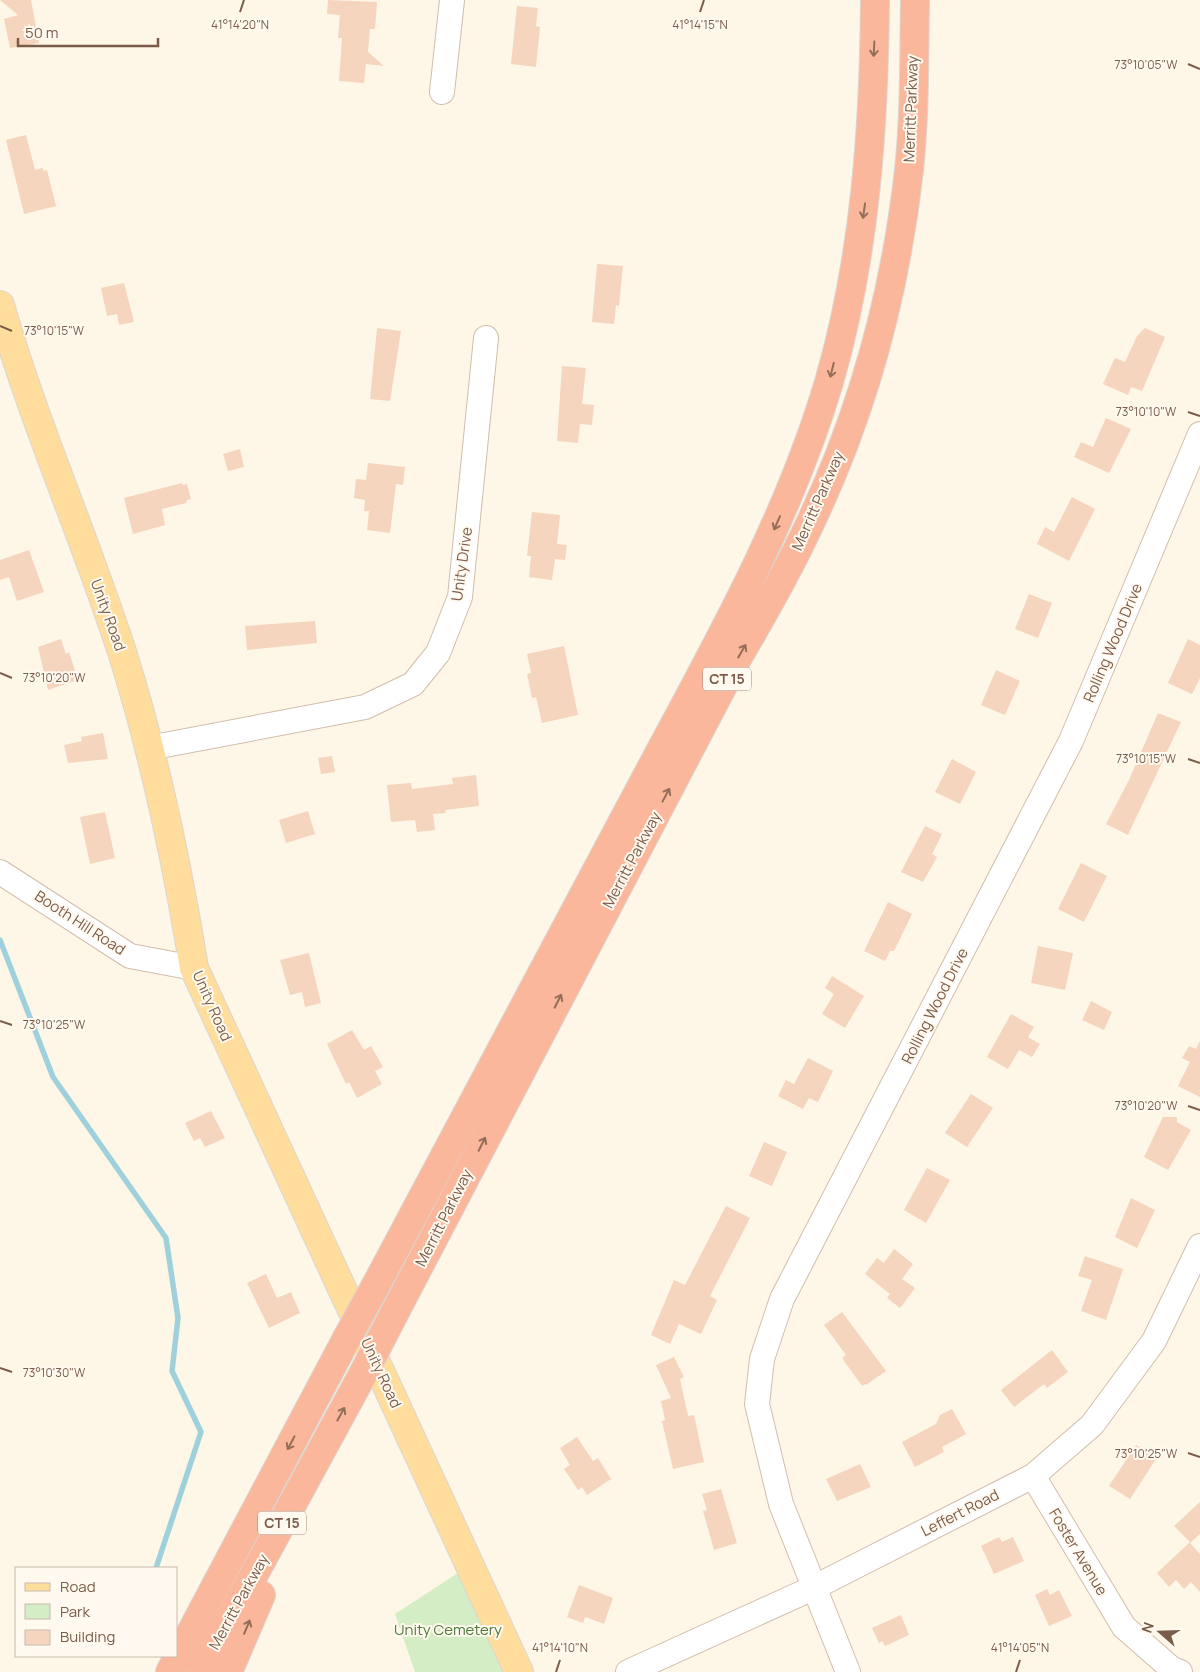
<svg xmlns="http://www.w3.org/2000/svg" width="1200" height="1672" viewBox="0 0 1200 1672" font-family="Manrope,sans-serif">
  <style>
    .green { fill: #d4edc4 }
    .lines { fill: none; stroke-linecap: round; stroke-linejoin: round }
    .stream { stroke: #9fd1dc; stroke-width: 5.5 }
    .building { fill: #f5d5bd }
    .minor-casing { stroke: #d1beac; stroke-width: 26 }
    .major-casing { stroke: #dcd5d0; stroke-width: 30 }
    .highway-casing { stroke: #dcd5d0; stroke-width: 30 }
    .minor { stroke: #fff; stroke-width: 24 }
    .major { stroke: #ffdd9d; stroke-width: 28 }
    .highway { stroke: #fbb79b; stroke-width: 28 }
    .highway-bridge-casing { stroke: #dcd5d0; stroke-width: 30; stroke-linecap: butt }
    .highway-bridge { stroke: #fbb79b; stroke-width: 28 }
    .oneway { stroke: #946e59 }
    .ticks { fill: none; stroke: #7a5c49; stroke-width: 2 }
    .labels { text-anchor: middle; stroke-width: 4; stroke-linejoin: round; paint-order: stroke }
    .shield { fill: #fff9ef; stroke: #a28b7b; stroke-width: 1 }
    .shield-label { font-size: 14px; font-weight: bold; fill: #7a5c49 }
    .street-label { font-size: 15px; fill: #7a5c49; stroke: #fff9ef }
    .park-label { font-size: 15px; fill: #4d7a3d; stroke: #fff9ef }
    .ticks-label { font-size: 12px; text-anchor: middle; fill: #7a5c49; stroke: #fff9ef; stroke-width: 4; stroke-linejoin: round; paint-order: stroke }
  </style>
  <rect width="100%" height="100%" fill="#fef6e7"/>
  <path class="green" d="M 467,1567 L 512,1672 L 415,1672 L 395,1614 Z"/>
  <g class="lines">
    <path class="stream" d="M 0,940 L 53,1077 L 166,1238 L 178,1318 L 172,1371 L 201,1432 L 156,1568"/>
  </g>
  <g class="building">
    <path d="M 0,0 L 31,0 L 39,43 L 10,48 L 4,19 L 18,15 Z"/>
    <path d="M 328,0 L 377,2 L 375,29 L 370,29 L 368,52 L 384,66 L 366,64 L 364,83 L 339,81 L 342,38 L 338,38 L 340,15 L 327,14 Z"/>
    <path d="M 517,6 L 538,8 L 536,26 L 540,27 L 536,67 L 511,64 Z"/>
    <path d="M 26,135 L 35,170 L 43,168 L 43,171 L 47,170 L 56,206 L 24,214 L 6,140 Z"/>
    <path d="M 597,264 L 623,266 L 619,306 L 616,305 L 614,324 L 592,322 Z"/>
    <path d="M 124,283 L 134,322 L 119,325 L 117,314 L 107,316 L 101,288 Z"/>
    <path d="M 377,328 L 401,331 L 390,401 L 370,399 Z"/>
    <path d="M 1145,328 L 1165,337 L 1142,391 L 1131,387 L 1128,395 L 1103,384 L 1115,358 L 1125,362 L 1137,336 Z"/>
    <path d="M 562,366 L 586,368 L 582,404 L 594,405 L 592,425 L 580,424 L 578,443 L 557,441 Z"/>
    <path d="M 1106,418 L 1131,429 L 1109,473 L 1074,457 L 1081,442 L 1093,447 Z"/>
    <path d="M 240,449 L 244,467 L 228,471 L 223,454 Z"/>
    <path d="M 368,463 L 405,467 L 403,485 L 396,484 L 390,533 L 367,530 L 369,511 L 364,511 L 365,500 L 354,498 L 356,479 L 366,480 Z"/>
    <path d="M 182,483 L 182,485 L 187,484 L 191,499 L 187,500 L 186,503 L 162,509 L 165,525 L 133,534 L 124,498 Z"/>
    <path d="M 1072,497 L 1095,509 L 1069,561 L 1037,544 L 1045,527 L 1054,532 Z"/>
    <path d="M 532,512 L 560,515 L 557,544 L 567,545 L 565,560 L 555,559 L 552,580 L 529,577 L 531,556 L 527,556 Z"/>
    <path d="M 29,550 L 44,592 L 17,601 L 9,577 L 0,580 L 0,560 Z"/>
    <path d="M 1029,594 L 1052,603 L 1038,638 L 1015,629 Z"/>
    <path d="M 315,621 L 317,643 L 247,650 L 245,626 Z"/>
    <path d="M 61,639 L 66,654 L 69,652 L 78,680 L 48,690 L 38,647 Z"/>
    <path d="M 1188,639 L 1200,645 L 1200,678 L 1192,694 L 1168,683 Z"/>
    <path d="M 564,646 L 578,715 L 542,723 L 536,697 L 532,698 L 527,674 L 531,673 L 527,654 Z"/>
    <path d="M 996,670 L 1020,681 L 1005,715 L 981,705 Z"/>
    <path d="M 1158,713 L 1181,722 L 1128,835 L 1106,824 L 1129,780 Z"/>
    <path d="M 103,733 L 108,759 L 68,763 L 64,745 L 82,741 L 81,737 Z"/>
    <path d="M 332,756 L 335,772 L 321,774 L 318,758 Z"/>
    <path d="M 952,759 L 976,772 L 960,804 L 935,792 Z"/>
    <path d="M 476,775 L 479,806 L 445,810 L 446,813 L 433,814 L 435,830 L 417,832 L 415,820 L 391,822 L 387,785 L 411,783 L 412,789 L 453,784 L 452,778 Z"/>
    <path d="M 308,811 L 315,834 L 286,843 L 279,820 Z"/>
    <path d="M 105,812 L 115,858 L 90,864 L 80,817 Z"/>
    <path d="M 925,826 L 942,834 L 932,854 L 937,857 L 923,882 L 901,872 Z"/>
    <path d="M 1081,863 L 1107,876 L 1084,922 L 1058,909 Z"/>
    <path d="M 888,902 L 912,914 L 894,951 L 890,951 L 885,961 L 864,951 Z"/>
    <path d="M 1038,946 L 1073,953 L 1065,990 L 1031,983 Z"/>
    <path d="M 309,953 L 321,1003 L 305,1007 L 302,992 L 290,995 L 280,960 Z"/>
    <path d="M 832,976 L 864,996 L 845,1028 L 822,1014 L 834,994 L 825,988 Z"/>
    <path d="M 1091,1001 L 1112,1012 L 1104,1030 L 1082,1020 Z"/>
    <path d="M 1011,1014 L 1034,1027 L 1028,1037 L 1040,1044 L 1032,1057 L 1019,1050 L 1008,1069 L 987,1057 Z"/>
    <path d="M 352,1030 L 364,1050 L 371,1046 L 383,1067 L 375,1071 L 382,1084 L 357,1098 L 349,1082 L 346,1084 L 327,1044 Z"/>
    <path d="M 1200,1041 L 1200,1097 L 1178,1086 L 1190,1062 L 1182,1058 L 1189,1046 L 1196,1049 Z"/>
    <path d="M 808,1058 L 833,1071 L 818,1102 L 809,1098 L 803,1109 L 778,1096 L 786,1080 L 794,1084 Z"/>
    <path d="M 971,1094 L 993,1108 L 967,1147 L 945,1133 Z"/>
    <path d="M 211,1111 L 225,1138 L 205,1147 L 200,1138 L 194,1141 L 185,1123 Z"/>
    <path d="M 1163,1117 L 1177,1117 L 1177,1122 L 1191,1130 L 1168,1170 L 1144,1157 Z"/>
    <path d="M 764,1142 L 787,1152 L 772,1186 L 749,1176 Z"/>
    <path d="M 927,1168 L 950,1180 L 926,1223 L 904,1210 Z"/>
    <path d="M 1131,1198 L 1155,1210 L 1137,1248 L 1115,1237 Z"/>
    <path d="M 726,1206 L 750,1218 L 710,1296 L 717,1300 L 701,1334 L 679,1324 L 670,1344 L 651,1335 L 674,1280 L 685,1285 Z"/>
    <path d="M 894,1249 L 913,1264 L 902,1279 L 915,1288 L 900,1308 L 887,1298 L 890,1294 L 865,1274 L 877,1258 L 884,1263 Z"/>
    <path d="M 1085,1256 L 1123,1269 L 1106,1320 L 1081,1311 L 1092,1280 L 1078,1276 Z"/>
    <path d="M 266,1274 L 277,1298 L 291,1292 L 300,1313 L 269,1328 L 247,1283 Z"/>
    <path d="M 842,1312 L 886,1371 L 866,1385 L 865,1384 L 862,1386 L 842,1358 L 846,1355 L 824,1325 Z"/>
    <path d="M 1052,1350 L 1068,1372 L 1047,1388 L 1044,1384 L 1014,1407 L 1001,1390 Z"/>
    <path d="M 674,1357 L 684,1377 L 680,1379 L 688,1416 L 694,1415 L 704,1462 L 673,1469 L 662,1421 L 665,1420 L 661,1401 L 671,1398 L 656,1365 Z"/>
    <path d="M 952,1409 L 966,1434 L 942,1447 L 944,1452 L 915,1467 L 902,1442 L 936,1424 L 940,1415 Z"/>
    <path d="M 577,1437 L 593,1461 L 598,1458 L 611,1479 L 587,1495 L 582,1487 L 578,1490 L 564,1469 L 570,1465 L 560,1448 Z"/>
    <path d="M 1136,1445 L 1156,1459 L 1130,1499 L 1109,1486 Z"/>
    <path d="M 860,1464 L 871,1487 L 837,1501 L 826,1479 Z"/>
    <path d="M 721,1489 L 737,1543 L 714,1550 L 703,1511 L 707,1510 L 702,1494 Z"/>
    <path d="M 1200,1502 L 1200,1534 L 1190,1543 L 1200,1554 L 1200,1592 L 1191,1582 L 1184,1589 L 1176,1580 L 1169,1587 L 1157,1573 L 1190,1542 L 1174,1526 Z"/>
    <path d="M 999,1537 L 1002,1542 L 1013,1537 L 1024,1561 L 994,1574 L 981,1546 Z"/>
    <path d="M 579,1585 L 613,1598 L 604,1624 L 585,1617 L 583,1623 L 567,1617 Z"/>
    <path d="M 1047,1589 L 1050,1595 L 1059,1590 L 1072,1616 L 1049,1626 L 1035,1595 Z"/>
    <path d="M 901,1615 L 909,1635 L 885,1646 L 882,1641 L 879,1643 L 872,1628 Z"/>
  </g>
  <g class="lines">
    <g class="minor-casing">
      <g id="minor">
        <path d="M 442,92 L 452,0"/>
        <path d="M 149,748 L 365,707 L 413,684 L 438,653 L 460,597 L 486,338"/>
        <path d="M 0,872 L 130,956 L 194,968"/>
        <path d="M 1033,1476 L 1124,1627 L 1172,1669 L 1180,1672"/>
        <path d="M 628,1672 L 813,1588 L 1033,1476 L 1092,1425 L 1154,1341 L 1200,1246"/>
        <path d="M 848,1672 L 781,1504 L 757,1404 L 762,1359 L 782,1299 L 1071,741 L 1200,434"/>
      </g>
    </g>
    <g class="major-casing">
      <path id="major" d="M 0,305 C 34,424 85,537 123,655 C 155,757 177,863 194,968 L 519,1672"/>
    </g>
    <g class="highway-casing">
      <g id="highway">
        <path d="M 376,1285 C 464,1120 552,954 640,789 C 710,657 786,527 829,382 C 865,258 874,129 875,0"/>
        <path d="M 395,1312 L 737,659 C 761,618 784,578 804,536 C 860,422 895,296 909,170 C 915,114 914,57 915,0"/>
        <path d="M 170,1672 L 347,1338"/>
        <path d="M 201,1672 L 363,1374"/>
        <path d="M 228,1672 L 261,1595"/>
      </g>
    </g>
    <use href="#minor" class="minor"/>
    <use href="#major" class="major"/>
    <use href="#highway" class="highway"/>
    <g class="highway-bridge-casing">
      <g id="highway-bridge">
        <path d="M 347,1338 L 376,1285"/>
        <path d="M 363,1374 L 395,1312"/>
      </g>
    </g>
    <use href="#highway-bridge" class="highway-bridge"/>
  </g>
  <defs><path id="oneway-shaft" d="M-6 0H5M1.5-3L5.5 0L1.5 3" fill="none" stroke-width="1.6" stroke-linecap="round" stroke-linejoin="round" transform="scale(1.25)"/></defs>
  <g class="oneway">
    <use href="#oneway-shaft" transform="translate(874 49) rotate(93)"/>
    <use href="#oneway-shaft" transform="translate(864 211) rotate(98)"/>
    <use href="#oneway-shaft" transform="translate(832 370) rotate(104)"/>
    <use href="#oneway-shaft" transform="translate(777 523) rotate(114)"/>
    <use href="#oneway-shaft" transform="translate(742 651) rotate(-60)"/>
    <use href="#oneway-shaft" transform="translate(666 795) rotate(-62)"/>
    <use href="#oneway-shaft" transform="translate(558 1001) rotate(-63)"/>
    <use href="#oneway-shaft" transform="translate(482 1144) rotate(-63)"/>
    <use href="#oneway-shaft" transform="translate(341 1414) rotate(-61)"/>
    <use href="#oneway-shaft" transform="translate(291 1443) rotate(118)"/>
    <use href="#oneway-shaft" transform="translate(247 1627) rotate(-67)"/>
  </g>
  <path class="ticks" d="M 240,12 L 244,0M 700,12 L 704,0M 1188,64 L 1200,69M 0,326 L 12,331M 1188,412 L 1200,416M 0,673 L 12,678M 1188,759 L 1200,763M 0,1021 L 12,1025M 1188,1106 L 1200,1110M 0,1368 L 12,1372M 1188,1453 L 1200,1457M 556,1672 L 560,1660M 1016,1672 L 1020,1660"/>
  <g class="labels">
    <g class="shield">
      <rect x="703" y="667.5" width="48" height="23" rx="4"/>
      <rect x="258" y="1511.5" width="48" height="23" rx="4"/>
    </g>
    <g class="shield-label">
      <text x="727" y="684">CT 15</text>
      <text x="282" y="1528">CT 15</text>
    </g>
    <g class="street-label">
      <text transform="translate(911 109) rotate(-88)" y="5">Merritt Parkway</text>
      <text transform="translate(818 501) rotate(-66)" y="5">Merritt Parkway</text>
      <text transform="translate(462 564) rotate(-82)" y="5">Unity Drive</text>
      <text transform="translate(108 615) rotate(70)" y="5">Unity Road</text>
      <text transform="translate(1113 643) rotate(-67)" y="5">Rolling Wood Drive</text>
      <text transform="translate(632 860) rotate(-62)" y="5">Merritt Parkway</text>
      <text transform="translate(80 923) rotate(33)" y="5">Booth Hill Road</text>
      <text transform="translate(212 1006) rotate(66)" y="5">Unity Road</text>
      <text transform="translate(935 1006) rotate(-63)" y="5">Rolling Wood Drive</text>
      <text transform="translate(444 1218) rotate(-63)" y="5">Merritt Parkway</text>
      <text transform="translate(381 1373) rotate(65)" y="5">Unity Road</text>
      <text transform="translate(960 1513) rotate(-27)" y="5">Leffert Road</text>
      <text transform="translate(1078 1552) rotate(59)" y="5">Foster Avenue</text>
      <text transform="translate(239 1602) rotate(-61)" y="5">Merritt Parkway</text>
    </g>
    <g class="park-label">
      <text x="448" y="1635">Unity Cemetery</text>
    </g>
  </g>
  <g class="ticks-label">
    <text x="240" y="29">41°14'20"N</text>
    <text x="700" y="29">41°14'15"N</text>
    <text x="1146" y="69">73°10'05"W</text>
    <text x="54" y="335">73°10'15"W</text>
    <text x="1146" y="416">73°10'10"W</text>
    <text x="54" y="682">73°10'20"W</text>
    <text x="1146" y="763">73°10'15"W</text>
    <text x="54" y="1029">73°10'25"W</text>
    <text x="1146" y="1110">73°10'20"W</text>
    <text x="54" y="1377">73°10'30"W</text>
    <text x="1146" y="1458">73°10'25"W</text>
    <text x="560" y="1652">41°14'10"N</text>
    <text x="1020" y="1652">41°14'05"N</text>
  </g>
  <rect x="15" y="1567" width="162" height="90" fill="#fff9ef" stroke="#cabaad"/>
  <rect x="25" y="1583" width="25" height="8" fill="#ffdd9d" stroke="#cabaad"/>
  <text x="60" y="1592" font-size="15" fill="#7a5c49">Road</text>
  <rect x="25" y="1604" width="25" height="15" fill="#d4edc4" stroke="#cabaad"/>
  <text x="60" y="1617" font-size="15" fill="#7a5c49">Park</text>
  <rect x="25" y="1630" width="25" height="15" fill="#f5d5bd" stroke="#cabaad"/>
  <text x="60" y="1642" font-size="15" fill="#7a5c49">Building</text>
  <g transform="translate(1160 1632) rotate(290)" stroke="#fff9ef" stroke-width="4" paint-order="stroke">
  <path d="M0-4L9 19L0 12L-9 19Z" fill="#7a5c49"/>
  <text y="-8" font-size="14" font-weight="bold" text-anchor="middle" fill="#7a5c49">N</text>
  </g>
  <path d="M18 38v8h140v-8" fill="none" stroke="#7a5c49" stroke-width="2.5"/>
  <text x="25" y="38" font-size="15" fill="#7a5c49" stroke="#fff9ef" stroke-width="4" paint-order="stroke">50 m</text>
</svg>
